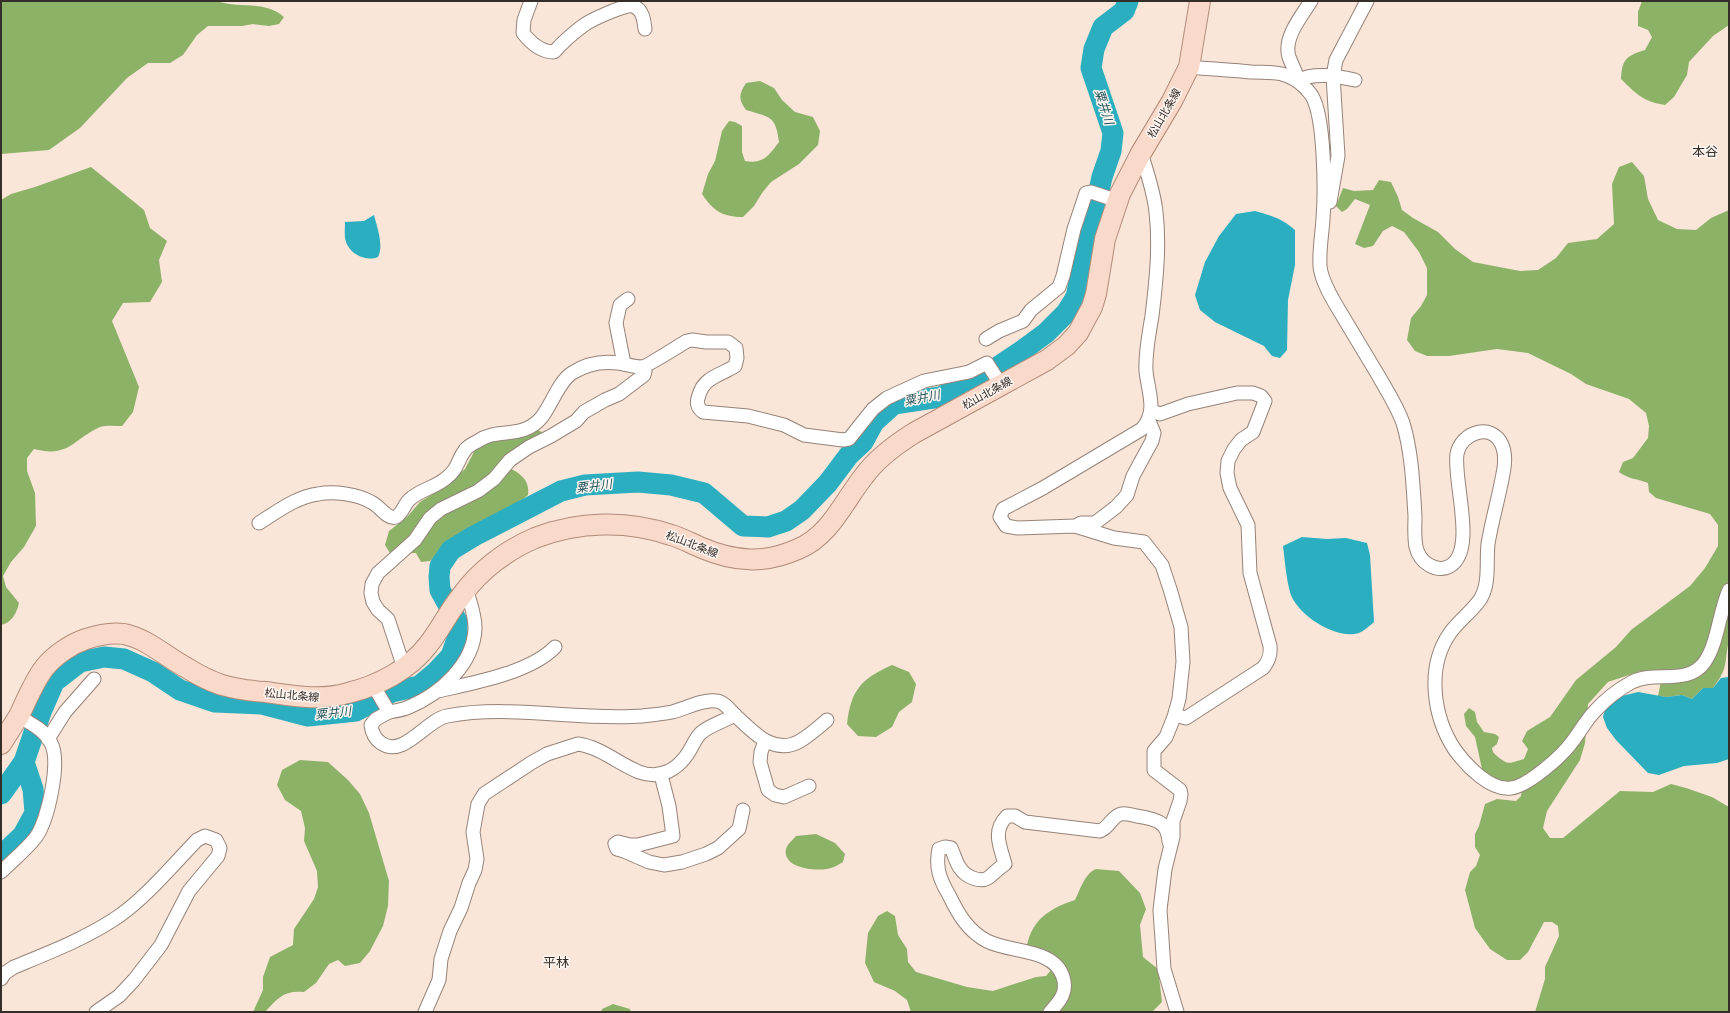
<svg xmlns="http://www.w3.org/2000/svg" width="1730" height="1013" viewBox="0 0 1730 1013" font-family="Mulish,'Noto Sans JP',sans-serif">
  <style>
    .forest { fill: #8cb268 }
    .water { fill: #2bafc0 }
    .lines { fill: none; stroke-linecap: round; stroke-linejoin: round }
    .river { stroke: #2bafc0; stroke-width: 21 }
    .street-casing { stroke: #958378; stroke-width: 15 }
    .primary-casing { stroke: #b18c79; stroke-width: 22 }
    .street { stroke: #fff; stroke-width: 13 }
    .primary { stroke: #f9d9c9; stroke-width: 20 }
    .labels { text-anchor: middle; stroke-width: 3; stroke-linejoin: round; paint-order: stroke }
    .street-label { font-size: 11px; fill: #342d28; stroke: #fdf5f0 }
    .water-label { font-size: 12px; font-style: italic; fill: #1e535a; stroke: #fdf5f0 }
    .quarter-label { font-size: 13px; fill: #342d28; stroke: #fdf5f0 }
  </style>
  <rect width="100%" height="100%" fill="#fae5d9"/>
  <g class="forest">
    <path d="M 1,1 L 217,1 C 239,9 265,0 284,17 L 279,24 L 269,26 L 253,24 L 242,26 L 208,26 L 197,35 L 183,55 L 170,63 L 148,63 L 127,78 L 80,128 L 49,150 L 1,154 Z"/>
    <path d="M 1642,1 L 1729,1 L 1729,25 L 1713,36 L 1689,62 L 1687,75 L 1674,97 L 1665,105 C 1644,102 1635,93 1621,79 C 1622,58 1627,56 1645,50 L 1652,37 L 1648,30 L 1638,26 L 1638,12 Z"/>
    <path d="M 760,81 L 774,88 L 782,100 L 795,112 L 813,117 L 820,131 L 818,145 L 799,164 L 771,182 L 762,193 L 754,206 L 743,217 C 723,217 713,211 702,194 L 708,174 L 715,161 L 722,131 L 729,121 L 735,122 L 742,126 L 742,152 L 745,161 C 764,164 768,156 779,142 C 776,115 769,117 746,110 C 738,99 739,94 746,83 Z"/>
    <path d="M 1632,162 L 1644,176 L 1648,199 L 1658,220 L 1677,229 L 1696,230 L 1711,218 L 1729,210 L 1729,639 C 1724,663 1729,667 1713,688 L 1703,688 L 1692,699 L 1682,695 L 1666,697 L 1658,696 L 1661,681 L 1655,671 L 1641,671 L 1608,682 L 1588,704 L 1585,743 L 1580,760 L 1547,811 L 1543,828 L 1550,838 L 1563,838 L 1620,791 L 1653,792 L 1671,784 L 1686,788 L 1712,797 L 1729,807 L 1729,1012 L 1535,1012 L 1545,979 L 1545,967 L 1559,936 L 1558,926 L 1552,922 L 1544,922 L 1528,952 L 1520,960 L 1507,960 L 1490,949 L 1475,928 L 1465,890 L 1470,872 L 1476,866 L 1480,855 L 1475,847 L 1475,834 L 1479,826 L 1485,804 L 1497,799 L 1516,801 L 1521,796 L 1522,789 L 1497,779 L 1488,775 L 1482,769 L 1475,737 L 1466,726 L 1464,714 L 1469,708 L 1475,712 L 1477,722 L 1484,732 L 1495,734 L 1499,737 L 1497,744 L 1492,748 C 1493,753 1494,753 1497,756 C 1509,766 1509,763 1524,759 L 1528,749 L 1522,741 L 1527,731 L 1550,717 L 1576,680 L 1616,647 L 1631,630 L 1690,586 L 1705,568 L 1718,546 L 1718,525 L 1710,514 L 1656,498 L 1649,492 L 1648,483 C 1638,479 1628,479 1619,472 L 1623,462 L 1633,458 L 1648,438 L 1649,426 L 1646,413 L 1629,399 L 1586,384 L 1571,374 L 1528,353 L 1497,349 L 1449,356 L 1427,356 L 1415,351 L 1407,340 L 1411,318 L 1421,306 L 1427,295 L 1427,268 L 1419,252 L 1404,232 L 1392,226 L 1383,231 L 1373,246 L 1364,248 L 1355,244 L 1370,205 L 1355,199 L 1347,209 L 1342,212 L 1336,206 L 1343,188 L 1354,191 L 1373,190 L 1379,180 L 1391,182 L 1398,197 L 1402,210 L 1413,218 L 1438,232 L 1455,249 L 1473,262 L 1520,271 L 1538,270 L 1556,258 L 1568,243 L 1597,239 L 1614,224 L 1612,184 L 1619,167 Z"/>
    <path d="M 91,167 L 144,210 L 150,228 L 167,241 L 159,260 L 162,282 L 150,302 L 123,303 L 112,321 L 139,387 L 133,412 L 122,426 C 115,426 106,425 100,427 C 72,440 69,458 34,449 L 27,458 L 27,471 L 35,493 L 36,526 L 24,547 L 11,562 L 3,576 L 6,587 L 19,603 C 17,612 12,623 1,625 L 1,200 L 11,194 L 35,187 Z"/>
    <path d="M 533,428 L 542,432 L 542,441 L 513,462 L 511,469 C 522,474 530,482 528,495 L 511,509 L 473,526 L 451,542 L 430,561 L 421,562 L 416,553 L 390,553 L 385,545 L 389,531 L 407,517 L 420,502 L 444,487 L 465,469 L 475,450 L 485,442 Z"/>
    <path d="M 892,665 L 909,672 L 916,684 L 912,702 L 899,712 L 892,727 L 876,737 L 858,736 L 847,724 C 851,690 861,679 892,665 Z"/>
    <path d="M 300,760 L 328,762 L 348,780 L 360,794 L 369,813 L 389,881 L 388,906 L 383,926 L 370,951 L 360,963 L 345,966 L 338,960 L 329,964 L 316,983 L 304,992 C 284,990 278,998 265,1012 L 253,1012 L 263,990 L 263,977 L 270,957 L 293,945 L 294,929 L 314,899 L 318,887 L 317,871 L 304,841 L 305,828 L 301,811 L 285,800 L 277,785 L 282,770 Z"/>
    <path d="M 816,834 L 835,843 L 845,854 L 843,862 C 839,864 835,867 831,868 C 818,872 782,869 786,849 C 787,844 793,840 796,836 Z"/>
    <path d="M 1096,869 L 1119,871 L 1140,893 L 1146,909 L 1140,925 L 1143,957 L 1158,969 L 1162,1002 L 1152,1012 L 911,1012 L 907,1000 L 895,991 L 874,982 L 865,963 L 868,933 L 878,916 L 887,911 L 895,916 L 898,935 L 907,949 L 908,962 L 916,972 L 967,987 L 993,991 L 1036,977 L 1046,976 L 1051,970 L 1048,955 L 1027,945 C 1033,918 1051,908 1075,900 C 1080,890 1085,873 1096,869 Z"/>
    <path d="M 613,1004 L 630,1009 L 631,1012 L 601,1012 L 602,1009 Z"/>
  </g>
  <g class="water">
    <path d="M 1255,211 C 1270,215 1283,219 1295,230 L 1295,265 L 1288,300 L 1287,350 L 1280,358 L 1272,356 L 1264,346 L 1215,322 L 1200,310 L 1195,295 L 1205,262 L 1219,236 L 1236,214 Z"/>
    <path d="M 374,215 C 377,227 384,245 378,257 C 366,262 350,254 346,242 C 344,236 345,228 345,222 L 364,221 Z"/>
    <path d="M 1302,537 L 1327,539 L 1346,538 L 1367,543 L 1370,555 L 1374,622 C 1369,626 1364,631 1359,633 C 1335,640 1296,614 1290,592 C 1286,577 1285,561 1283,546 Z"/>
    <path d="M 1729,677 L 1729,759 L 1717,763 L 1684,766 L 1659,775 L 1648,773 L 1616,740 L 1607,728 L 1603,717 L 1606,706 L 1618,697 L 1638,692 L 1666,697 L 1682,695 L 1692,699 L 1703,688 L 1713,688 L 1721,678 Z"/>
  </g>
  <g class="lines">
    <g class="river">
      <path d="M 1,794 L 24,762"/>
      <path d="M 1,856 L 23,835 L 35,813 L 33,789 L 24,762 L 41,712 L 54,682 L 80,662 L 104,657 L 124,659 L 153,672 L 180,690 L 215,702 L 262,704 L 308,716 L 356,711 L 392,692 L 419,686 L 436,672 L 451,656 L 457,639 L 457,621 L 440,590 L 439,577 L 440,566 L 451,550 L 474,536 L 561,491 L 585,485 L 638,482 L 671,485 L 704,493 L 743,526 L 768,527 L 786,521 L 802,510 L 828,483 L 849,455 L 863,442 L 874,422 L 894,404 L 940,397 L 978,380 L 1020,352 L 1046,333 L 1066,313 L 1076,297 L 1102,177 L 1111,151 L 1113,133 L 1091,68 L 1094,49 L 1103,27 L 1124,11 L 1128,1"/>
    </g>
    <g class="street-casing">
      <g id="street">
        <path d="M 531,1 L 524,20 L 523,33 C 530,42 541,52 554,52 C 563,42 573,33 584,25 C 591,20 625,4 633,6 C 643,9 644,21 645,29"/>
        <path d="M 1189,67 C 1209,69 1230,70 1251,72 C 1261,72 1272,72 1282,74 C 1289,76 1297,80 1302,85 C 1304,86 1311,94 1312,96 C 1325,118 1325,193 1323,219 C 1322,234 1319,251 1320,266 C 1321,281 1334,302 1342,315 C 1354,335 1366,355 1378,375 C 1387,391 1397,406 1403,423 C 1412,453 1413,485 1415,516 C 1415,525 1414,537 1416,547 C 1418,555 1422,561 1429,565 C 1436,569 1443,570 1450,566 C 1477,550 1453,481 1457,454 C 1461,432 1492,422 1502,445 C 1505,452 1505,461 1504,468 C 1500,494 1492,519 1488,544 C 1486,561 1490,582 1481,598 C 1473,611 1459,620 1450,633 C 1426,667 1433,717 1455,750 C 1466,765 1490,791 1511,788 C 1528,786 1562,756 1572,742 C 1580,732 1586,720 1595,711 C 1605,700 1619,689 1632,682 C 1656,670 1686,686 1704,663 C 1718,644 1719,612 1729,590"/>
        <path d="M 1298,80 C 1296,72 1292,65 1289,57 C 1283,38 1301,17 1311,1"/>
        <path d="M 1298,80 C 1316,72 1336,76 1355,80"/>
        <path d="M 1141,153 C 1147,172 1154,192 1156,212 C 1160,246 1156,283 1152,316 C 1149,334 1145,353 1146,371 C 1148,392 1158,411 1142,429 L 1043,488 L 1003,509 L 1000,517 L 1006,526 L 1018,528 L 1075,526 L 1114,538 L 1144,542 L 1162,565 L 1170,589 L 1181,627 L 1183,662 L 1179,699 L 1174,717 L 1166,737 L 1154,751 L 1154,770 L 1180,790 L 1181,794 L 1180,801 L 1173,821 L 1173,837 L 1165,869 L 1160,910 L 1164,969 L 1177,1012"/>
        <path d="M 1330,202 L 1338,156 L 1333,76 L 1336,60 L 1367,1"/>
        <path d="M 986,339 L 999,331 L 1023,321 L 1031,310 L 1059,287 L 1063,276 L 1074,229 L 1086,193 L 1091,192 L 1118,201"/>
        <path d="M 624,364 L 616,323 L 620,305 L 628,299"/>
        <path d="M 1152,411 L 1160,414 L 1188,404 L 1237,393 L 1253,393 L 1261,396 L 1265,401 L 1253,432 L 1241,440 L 1234,449 L 1228,461 L 1227,473 L 1230,488 L 1248,525 L 1250,573 L 1270,646 C 1271,655 1269,661 1263,668 L 1186,718 L 1182,717"/>
        <path d="M 259,523 C 278,511 296,497 318,494 C 334,491 357,494 371,502 C 379,505 387,520 396,517 C 402,514 404,505 409,500 C 419,490 434,488 445,479 C 459,469 457,460 465,450 C 468,446 474,443 478,441 C 498,427 522,440 541,418 C 551,406 559,381 572,373 C 586,364 602,361 618,363 C 626,364 634,367 642,367 C 646,367 680,345 687,341 L 692,340 L 706,342 L 728,342 L 736,348 L 737,358 L 735,366 C 721,375 704,377 699,395 C 696,403 697,407 703,412 L 748,416 L 784,425 L 804,435 L 843,440 L 849,439 L 873,409 L 887,398 L 924,381 L 969,372 L 987,363 L 1001,385"/>
        <path d="M 1079,524 L 1081,523 L 1095,523 L 1116,507 L 1127,495 L 1133,476 L 1152,441 L 1154,433 L 1149,421"/>
        <path d="M 404,668 L 388,619 L 378,610 L 373,602 L 371,593 L 372,584 L 378,573 L 415,540 L 430,518 L 441,509 L 478,491 L 494,479 L 510,460 L 529,447 L 551,436 L 576,421 L 584,412 L 605,400 L 619,394 L 644,375 L 645,371 L 642,367"/>
        <path d="M 373,685 L 389,712 L 376,719 L 371,725 C 372,733 375,739 381,743 C 403,759 426,720 447,716 C 511,704 577,721 642,716 C 651,715 662,714 672,712 C 685,709 702,699 716,701 C 723,701 730,710 735,715 C 724,721 711,725 702,732 C 696,737 694,743 690,750 C 679,769 661,780 639,772 C 619,764 600,747 578,744 L 547,754 L 531,763 L 484,794 L 478,804 L 473,832 L 477,859 L 475,870 L 469,883 L 461,908 L 450,931 L 441,959 L 439,980 L 425,1012"/>
        <path d="M 438,691 C 473,683 530,673 555,647"/>
        <path d="M 389,712 C 395,711 403,710 409,707 C 440,694 474,664 475,628 C 475,615 470,601 466,589"/>
        <path d="M 735,715 C 753,732 774,756 800,741 C 810,735 819,727 827,720"/>
        <path d="M 48,739 L 65,712 L 94,679"/>
        <path d="M 765,741 L 761,752 L 760,762 L 768,790 L 775,795 L 784,797 L 809,786"/>
        <path d="M 661,775 L 669,806 L 673,836 L 638,845 L 630,845 L 618,842 L 615,844 L 617,849 L 624,851 L 649,862 L 664,865 L 682,862 L 706,854 L 718,848 L 739,829 L 743,810"/>
        <path d="M 1,872 C 12,861 26,850 36,837 C 48,820 61,762 51,743 C 45,730 30,723 18,716"/>
        <path d="M 1,979 L 5,973 L 14,967 C 48,953 82,940 113,920 C 142,902 173,865 197,840 L 205,836 L 216,840 L 220,848 L 218,856 L 189,891 L 161,945 L 134,980 L 119,996 L 96,1012"/>
        <path d="M 1050,1012 C 1060,1001 1068,992 1063,977 C 1054,948 1010,953 987,941 C 968,931 958,914 949,895 C 940,880 935,867 939,849 L 945,847 L 951,848 C 954,854 956,863 960,868 C 965,876 979,883 988,878 C 993,874 999,868 1005,864 C 1000,846 992,831 1007,816 L 1015,816 L 1025,822 L 1100,831 C 1110,827 1112,816 1121,814 C 1126,813 1132,815 1137,816 C 1155,819 1168,821 1169,842"/>
      </g>
    </g>
    <g class="primary-casing">
      <path id="primary" d="M 1,744 C 7,735 13,725 19,716 C 27,699 34,681 45,667 C 55,655 71,644 86,639 C 98,635 111,632 124,634 C 148,639 166,657 187,668 C 198,675 210,681 222,685 C 236,689 251,691 266,692 C 294,696 320,701 348,693 C 377,686 409,670 428,645 C 440,630 449,611 462,595 C 480,570 507,550 535,538 C 578,521 628,520 671,535 C 682,538 692,544 702,548 C 735,562 765,564 798,549 C 830,536 844,501 864,476 C 877,458 895,445 914,433 L 1047,360 L 1066,346 L 1078,333 L 1092,307 L 1096,294 L 1105,239 L 1120,194 L 1141,153 L 1172,101 L 1189,67 L 1200,1"/>
    </g>
    <use href="#street" class="street"/>
    <use href="#primary" class="primary"/>
  </g>
  <g class="labels">
    <g class="street-label">
      <text transform="translate(1164 113) rotate(-60)" y="4">松山北条線</text>
      <text transform="translate(987 393) rotate(-29)" y="4">松山北条線</text>
      <text transform="translate(692 544) rotate(21)" y="4">松山北条線</text>
      <text transform="translate(292 695) rotate(5)" y="4">松山北条線</text>
    </g>
    <g class="water-label">
      <text transform="translate(1104 107) rotate(72)" y="4">粟井川</text>
      <text transform="translate(922 398) rotate(-11)" y="4">粟井川</text>
      <text transform="translate(594 486) rotate(-7)" y="4">粟井川</text>
      <text transform="translate(333 713) rotate(-6)" y="4">粟井川</text>
    </g>
    <g class="quarter-label">
      <text x="1705" y="156">本谷</text>
      <text x="556" y="967">平林</text>
    </g>
  </g>
  <rect width="1730" height="1013" fill="none" stroke="#342d28" stroke-width="4"/>
</svg>
